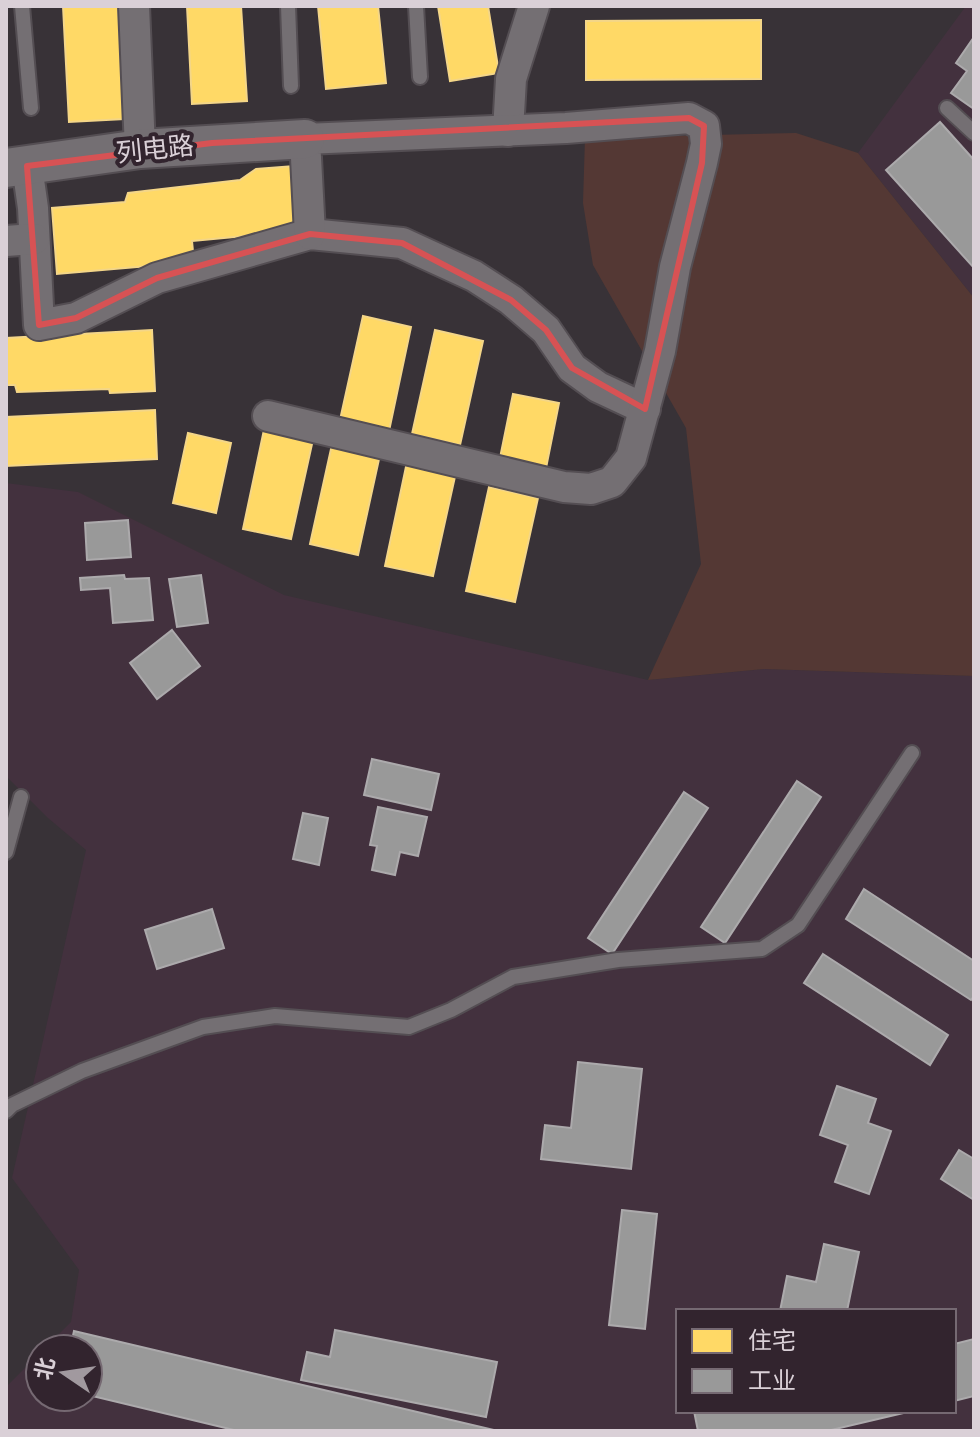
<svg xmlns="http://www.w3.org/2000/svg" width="980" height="1437" viewBox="0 0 980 1437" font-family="Bitter,'Noto Sans SC',serif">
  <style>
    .built { fill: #43313e; fill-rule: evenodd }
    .green { fill: #543834 }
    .homes { fill: #ffd966; stroke: #f4d688; stroke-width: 2 }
    .industry { fill: #999; stroke: #acaaac; stroke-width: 2 }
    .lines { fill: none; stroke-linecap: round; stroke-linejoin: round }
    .service-casing { stroke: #544e53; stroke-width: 18 }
    .minor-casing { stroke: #544e53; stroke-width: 34 }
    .tertiary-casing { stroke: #544e53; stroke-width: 42 }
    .service { stroke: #746f73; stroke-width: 14 }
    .minor { stroke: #746f73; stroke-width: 30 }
    .tertiary { stroke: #746f73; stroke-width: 38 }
    .marked { fill: none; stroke: #d75254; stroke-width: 6; stroke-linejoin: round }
    .labels { text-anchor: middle; stroke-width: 8; stroke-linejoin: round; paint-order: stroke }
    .street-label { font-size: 26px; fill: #dad0d7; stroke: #32242e }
  </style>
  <rect width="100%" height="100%" fill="#383237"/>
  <g class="built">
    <path d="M 966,6 L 974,6 L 974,298 L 858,153 Z"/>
    <path d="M 6,483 L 78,492 L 284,595 L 648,680 L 764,669 L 974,676 L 974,1431 L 6,1431 L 6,1387 L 40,1353 L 40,1397 L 88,1397 L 88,1349 L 44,1349 L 71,1322 L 79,1270 L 12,1178 L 86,850 L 48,818 L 6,776 ZM 678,1311 L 954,1311 L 954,1411 L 678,1411 Z"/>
  </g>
  <path class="green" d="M 796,133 L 858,153 L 974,298 L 974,676 L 764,669 L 648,680 L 701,564 L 686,428 L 593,265 L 583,203 L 585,138 Z"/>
  <g class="homes">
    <path d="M 63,6 L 118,6 L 124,119 L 69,122 Z"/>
    <path d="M 187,6 L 241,6 L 247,101 L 192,104 Z"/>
    <path d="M 318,6 L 378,6 L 386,83 L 326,89 Z"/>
    <path d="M 438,6 L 488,6 L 499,73 L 450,81 Z"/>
    <path d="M 761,20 L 761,79 L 586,80 L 586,21 Z"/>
    <path d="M 294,166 L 300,231 L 192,241 L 194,262 L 57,274 L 52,208 L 125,202 L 128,193 L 240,180 L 256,169 Z"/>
    <path d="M 363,316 L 411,327 L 389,431 L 340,420 Z"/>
    <path d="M 152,330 L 155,391 L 110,393 L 109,389 L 17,392 L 15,385 L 6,385 L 6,338 Z"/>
    <path d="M 435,330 L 483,341 L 460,445 L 412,434 Z"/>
    <path d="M 513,394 L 559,403 L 546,468 L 500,458 Z"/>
    <path d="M 155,410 L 157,459 L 6,466 L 6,417 Z"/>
    <path d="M 265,425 L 314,435 L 291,539 L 243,529 Z"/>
    <path d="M 188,433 L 231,443 L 216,513 L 173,503 Z"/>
    <path d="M 333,440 L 381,450 L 358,555 L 310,544 Z"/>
    <path d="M 407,462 L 456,472 L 433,576 L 385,566 Z"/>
    <path d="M 489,487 L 538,498 L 515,602 L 466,591 Z"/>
  </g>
  <g class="industry">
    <path d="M 974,37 L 974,109 L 951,93 L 967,71 L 956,63 Z"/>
    <path d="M 940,122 L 974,160 L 974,268 L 886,170 Z"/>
    <path d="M 128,520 L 131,557 L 87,560 L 85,523 Z"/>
    <path d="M 124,575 L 125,579 L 149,578 L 153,620 L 113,623 L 110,588 L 81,590 L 80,578 Z"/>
    <path d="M 201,575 L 208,623 L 177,627 L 169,579 Z"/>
    <path d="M 172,630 L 200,666 L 157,699 L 130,663 Z"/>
    <path d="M 372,759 L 439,774 L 431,810 L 364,795 Z"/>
    <path d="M 797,781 L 821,797 L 725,943 L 701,927 Z"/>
    <path d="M 684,792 L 708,808 L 612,954 L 588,938 Z"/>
    <path d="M 378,807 L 427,817 L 418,856 L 400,852 L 395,875 L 372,870 L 377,846 L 370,845 Z"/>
    <path d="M 303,813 L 328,818 L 319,865 L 293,859 Z"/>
    <path d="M 864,889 L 974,961 L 974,996 L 971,1000 L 846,919 Z"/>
    <path d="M 212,909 L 224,948 L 157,969 L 145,930 Z"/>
    <path d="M 823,954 L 948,1035 L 930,1065 L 804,983 Z"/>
    <path d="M 578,1062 L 642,1069 L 631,1169 L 541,1159 L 545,1125 L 571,1128 Z"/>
    <path d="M 837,1086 L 876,1099 L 868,1123 L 891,1131 L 869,1194 L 835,1182 L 848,1145 L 820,1135 Z"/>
    <path d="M 959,1150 L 974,1159 L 974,1200 L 941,1179 Z"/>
    <path d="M 622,1210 L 657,1214 L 645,1329 L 609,1325 Z"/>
    <path d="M 824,1244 L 859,1252 L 847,1311 L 780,1311 L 787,1276 L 816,1282 Z"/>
    <path d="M 335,1330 L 497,1362 L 486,1417 L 301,1380 L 307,1352 L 330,1357 Z"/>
    <path d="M 74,1331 L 498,1431 L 238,1431 L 88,1395 L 88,1349 L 70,1349 Z"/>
    <path d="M 974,1339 L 974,1396 L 954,1401 L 954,1344 Z"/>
    <path d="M 694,1411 L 912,1411 L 827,1431 L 698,1431 Z"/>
  </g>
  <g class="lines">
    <g class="service-casing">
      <g id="service">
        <path d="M 22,6 L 31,108"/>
        <path d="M 288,6 L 291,86"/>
        <path d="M 416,6 L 420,77"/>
        <path d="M 947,108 L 974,133"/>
        <path d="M 6,852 L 21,797"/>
        <path d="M 6,1111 L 12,1105 L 82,1071 L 203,1027 L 275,1016 L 409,1027 L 451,1010 L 513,977 L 618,960 L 762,949 L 798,925 L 912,753"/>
      </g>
    </g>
    <g class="minor-casing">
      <g id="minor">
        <path d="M 134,6 L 140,149"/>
        <path d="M 508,131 L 511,79 L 534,6"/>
        <path d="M 27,166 L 33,208 L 39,325 L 76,318 L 157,278 L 310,234 L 402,243 L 474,276 L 511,300 L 546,330 L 572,368 L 598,387 L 645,409"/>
        <path d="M 6,241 L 34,239"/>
        <path d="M 268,416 L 564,487 L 591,489 L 612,482 L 631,458 L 660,351 L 675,267 L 702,163 L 706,144 L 704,126 L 689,118 L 566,128 L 305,139 L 310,234"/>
      </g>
    </g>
    <g class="tertiary-casing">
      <path id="tertiary" d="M 6,168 L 140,149 L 305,139"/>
    </g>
    <use href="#service" class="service"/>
    <use href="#minor" class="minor"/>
    <use href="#tertiary" class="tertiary"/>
  </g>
  <path class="marked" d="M 689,118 L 704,126 L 702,163 L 645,409 L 572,368 L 546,330 L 511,300 L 402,243 L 310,234 L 157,278 L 76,318 L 39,325 L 27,166 L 212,143 Z"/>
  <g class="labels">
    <g class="street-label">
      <text transform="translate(155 149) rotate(-6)" y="9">列电路</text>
    </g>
  </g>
  <rect width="980" height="1437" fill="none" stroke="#dad0d7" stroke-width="16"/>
  <rect x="676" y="1309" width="280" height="104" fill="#32242e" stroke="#756972" stroke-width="2"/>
  <rect x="692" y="1329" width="40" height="24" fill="#ffd966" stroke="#756972" stroke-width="2"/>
  <text x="748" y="1349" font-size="24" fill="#dad0d7">住宅</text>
  <rect x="692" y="1369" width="40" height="24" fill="#999999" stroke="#756972" stroke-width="2"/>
  <text x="748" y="1389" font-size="24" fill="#dad0d7">工业</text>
  <g transform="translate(64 1373) rotate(283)"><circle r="38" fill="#32242e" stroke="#756972" stroke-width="2"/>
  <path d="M0-6L14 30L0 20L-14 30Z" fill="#a1999f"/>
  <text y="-12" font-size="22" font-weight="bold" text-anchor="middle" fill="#dad0d7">北</text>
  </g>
</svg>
